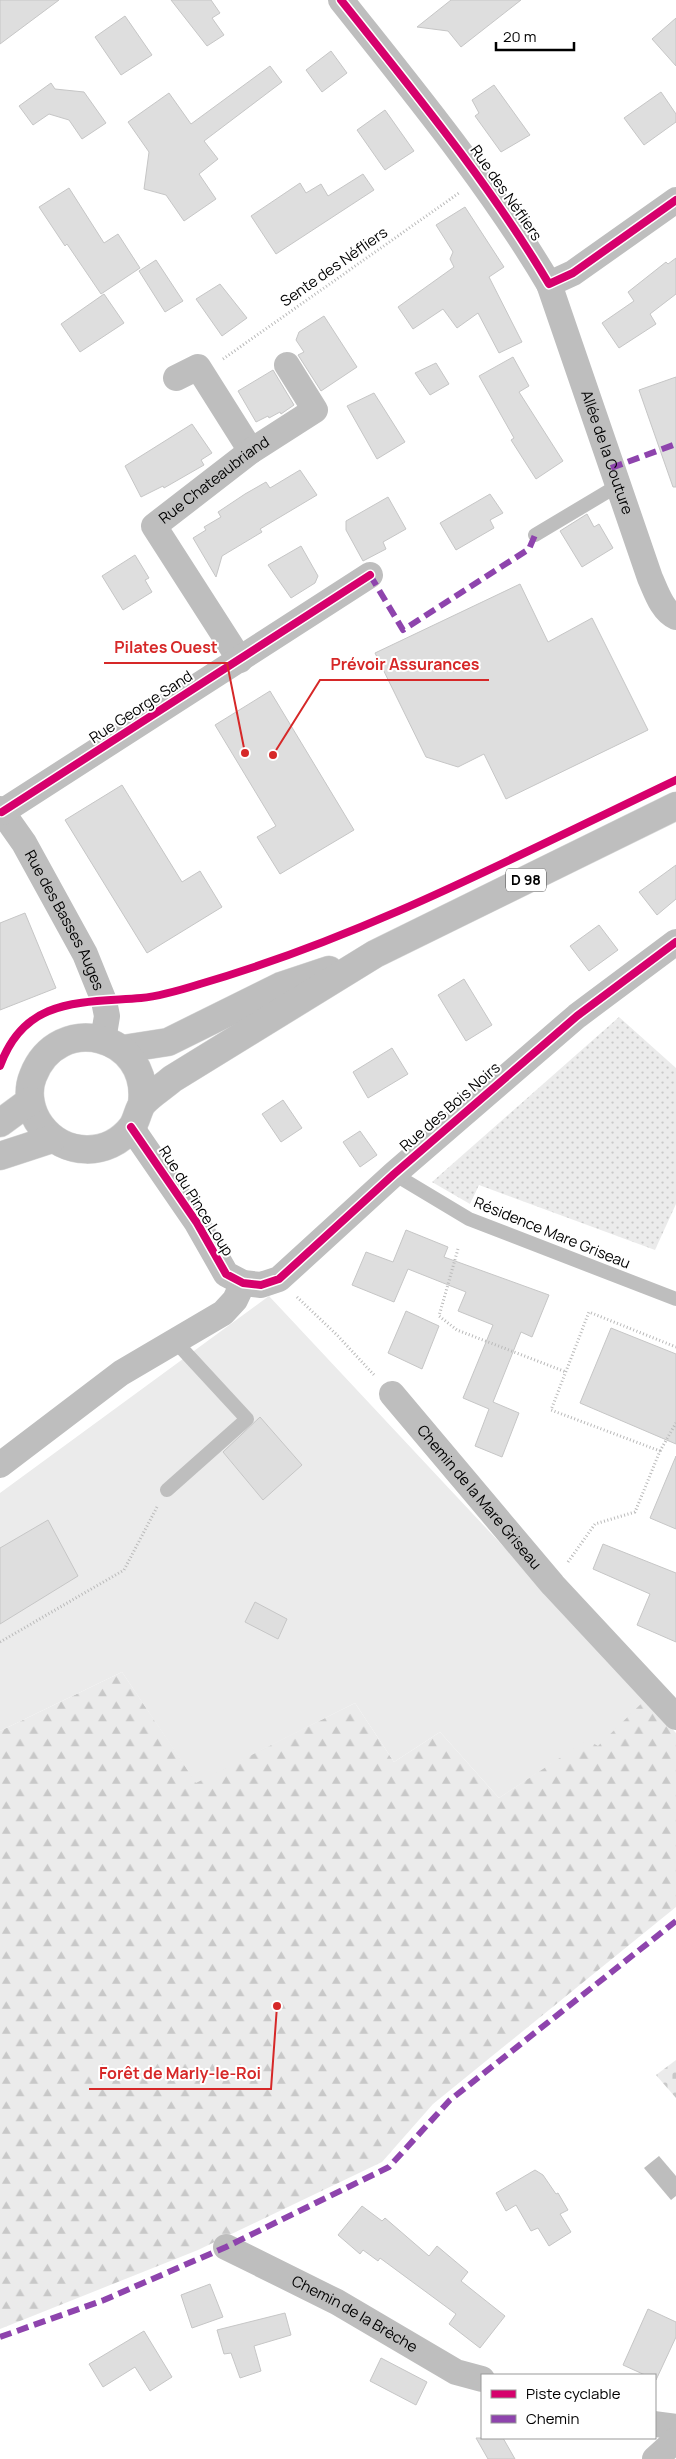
<svg xmlns="http://www.w3.org/2000/svg" width="676" height="2459" viewBox="0 0 676 2459" font-family="Manrope,sans-serif">
  <style>
    .grass { fill: url(#grass-dots) }
    .forest { fill: url(#forest-firs) }
    .cemetery { fill: url(#cemetery-stones) }
    .green { fill: #ebebeb }
    .water { fill: #bdbdbd }
    .building { fill: #dedede; stroke: #c6c6c6 }
    .lines { fill: none; stroke-linecap: round; stroke-linejoin: round }
    .primary-casing { stroke: #dbdbdb; stroke-width: 29 }
    .path { stroke: #b9b9b9; stroke-width: 3; stroke-dasharray: 1 2.5; stroke-linecap: butt }
    .service { stroke: #bebebe; stroke-width: 14 }
    .minor { stroke: #bebebe; stroke-width: 26 }
    .primary { stroke: #bebebe; stroke-width: 28 }
    .quiet { stroke: #8e44ad; stroke-width: 6; stroke-dasharray: 12 6; stroke-linecap: butt }
    .cycleway-casing { stroke: #fff; stroke-width: 11 }
    .cycleway { stroke: #d6006c; stroke-width: 8 }
    .labels { text-anchor: middle; stroke-width: 4; stroke-linejoin: round; paint-order: stroke }
    .shield { fill: #fff; stroke: #4c4c4c; stroke-width: 1 }
    .shield-label { font-size: 14px; font-weight: bold; fill: #000 }
    .street-label { font-size: 15px; fill: #000; stroke: #fff }
    .leader { fill: none; stroke: #d62828; stroke-width: 2 }
    .callout-dot { fill: #d62828; stroke: #fff; stroke-width: 2 }
    .callout-label { font-size: 16px; text-anchor: middle; font-weight: bold; fill: #d62828; stroke: #fff; stroke-width: 4; stroke-linejoin: round; paint-order: stroke }
  </style>
  <defs>
    <pattern id="grass-dots" width="8" height="8" patternUnits="userSpaceOnUse" patternTransform="scale(1.25)"><rect width="8" height="8" fill="#ebebeb"/><path d="M2 2h.1M6 6h.1" fill="none" stroke="#c8c8c8" stroke-width="1.8" stroke-linecap="round"/></pattern>
    <pattern id="forest-firs" width="22" height="20" patternUnits="userSpaceOnUse" patternTransform="scale(1.25)"><rect width="22" height="20" fill="#ebebeb"/><path d="M5 1l3.5 6h-7zM16 11l3.5 6h-7z" fill="#c8c8c8"/></pattern>
    <pattern id="cemetery-stones" width="16" height="16" patternUnits="userSpaceOnUse" patternTransform="scale(1.25)"><rect width="16" height="16" fill="#ebebeb"/><path d="M2 7V4a2 2 0 0 1 4 0v3zM10 15v-3a2 2 0 0 1 4 0v3z" fill="#c8c8c8"/></pattern>
  </defs>
  <rect width="100%" height="100%" fill="#fff"/>
  <path class="grass" d="M 619,1017 L 676,1068 L 676,1204 L 655,1250 L 479,1185 L 470,1204 L 432,1182 Z"/>
  <path class="forest" d="M 122,1672 L 196,1782 L 355,1703 L 394,1762 L 440,1732 L 499,1798 L 646,1699 L 676,1733 L 676,1907 L 433,2104 L 382,2162 L 198,2250 L 0,2329 L 0,1731 Z"/>
  <path class="cemetery" d="M 676,2060 L 676,2098 L 656,2075 Z"/>
  <path class="green" d="M 269,1296 L 646,1699 L 598,1746 L 587,1740 L 499,1798 L 440,1732 L 394,1762 L 355,1703 L 196,1783 L 122,1672 L 0,1731 L 0,1493 Z"/>
  <path class="water" d="M 659,2156 L 676,2176 L 676,2196 L 671,2200 L 644,2168 Z"/>
  <g class="building">
    <path d="M 0,0 L 59,0 L 0,44 Z"/>
    <path d="M 171,0 L 211,0 L 220,13 L 212,18 L 224,35 L 207,46 Z"/>
    <path d="M 451,0 L 521,0 L 461,47 L 448,31 L 417,27 Z"/>
    <path d="M 125,16 L 152,55 L 121,75 L 95,37 Z"/>
    <path d="M 676,18 L 676,66 L 652,39 Z"/>
    <path d="M 331,51 L 347,73 L 322,92 L 306,70 Z"/>
    <path d="M 270,66 L 282,82 L 204,141 L 218,159 L 199,174 L 216,199 L 184,221 L 166,195 L 144,189 L 149,152 L 128,122 L 169,93 L 191,124 Z"/>
    <path d="M 51,83 L 55,89 L 84,92 L 106,123 L 82,139 L 69,120 L 49,114 L 33,125 L 19,106 Z"/>
    <path d="M 494,85 L 530,135 L 501,152 L 475,116 L 479,113 L 472,100 Z"/>
    <path d="M 661,92 L 676,114 L 676,122 L 644,145 L 624,118 Z"/>
    <path d="M 385,110 L 414,151 L 385,170 L 357,130 Z"/>
    <path d="M 363,174 L 374,190 L 276,254 L 251,216 L 300,183 L 306,193 L 321,184 L 328,196 Z"/>
    <path d="M 69,188 L 104,243 L 118,234 L 140,268 L 101,294 L 67,244 L 65,246 L 39,207 Z"/>
    <path d="M 465,207 L 504,267 L 489,277 L 522,342 L 499,353 L 478,313 L 457,328 L 443,309 L 413,329 L 398,307 L 454,267 L 450,259 L 453,252 L 436,225 Z"/>
    <path d="M 676,258 L 676,294 L 650,314 L 656,324 L 619,348 L 602,323 L 634,301 L 628,292 L 666,262 L 668,264 Z"/>
    <path d="M 156,260 L 183,301 L 165,312 L 139,271 Z"/>
    <path d="M 220,284 L 247,318 L 222,336 L 196,299 Z"/>
    <path d="M 104,294 L 124,323 L 80,352 L 61,324 Z"/>
    <path d="M 324,316 L 357,367 L 321,391 L 298,355 L 304,352 L 296,340 L 299,332 Z"/>
    <path d="M 513,357 L 529,386 L 519,392 L 563,461 L 536,479 L 511,440 L 514,438 L 479,376 Z"/>
    <path d="M 436,363 L 449,384 L 430,395 L 415,373 Z"/>
    <path d="M 273,370 L 294,405 L 281,414 L 280,412 L 269,418 L 268,416 L 256,422 L 238,391 Z"/>
    <path d="M 676,377 L 676,487 L 673,487 L 639,390 Z"/>
    <path d="M 374,393 L 405,442 L 377,459 L 347,406 Z"/>
    <path d="M 192,424 L 212,453 L 201,460 L 204,465 L 164,488 L 163,486 L 141,497 L 125,466 Z"/>
    <path d="M 300,470 L 317,495 L 260,529 L 262,532 L 222,556 L 216,577 L 193,538 L 206,530 L 204,527 L 221,517 L 218,512 L 245,494 L 266,482 L 270,488 Z"/>
    <path d="M 490,494 L 503,513 L 490,520 L 494,528 L 456,550 L 440,523 Z"/>
    <path d="M 388,497 L 406,529 L 383,542 L 386,549 L 363,561 L 346,530 L 346,521 Z"/>
    <path d="M 587,514 L 594,527 L 599,524 L 613,548 L 582,567 L 560,531 Z"/>
    <path d="M 301,546 L 318,576 L 315,583 L 291,598 L 268,565 Z"/>
    <path d="M 135,555 L 149,578 L 145,580 L 152,592 L 123,610 L 102,576 Z"/>
    <path d="M 520,584 L 548,642 L 592,618 L 648,730 L 506,799 L 484,754 L 458,767 L 426,757 L 375,653 Z"/>
    <path d="M 270,691 L 354,830 L 280,874 L 257,837 L 276,826 L 215,725 Z"/>
    <path d="M 122,785 L 182,882 L 200,871 L 222,907 L 147,953 L 65,820 Z"/>
    <path d="M 676,865 L 676,899 L 657,915 L 639,892 Z"/>
    <path d="M 25,913 L 56,988 L 0,1010 L 0,923 Z"/>
    <path d="M 599,925 L 618,950 L 589,971 L 570,946 Z"/>
    <path d="M 464,979 L 492,1025 L 466,1041 L 438,995 Z"/>
    <path d="M 392,1048 L 408,1074 L 368,1098 L 353,1072 Z"/>
    <path d="M 283,1100 L 302,1128 L 281,1142 L 262,1114 Z"/>
    <path d="M 360,1131 L 377,1155 L 360,1167 L 343,1142 Z"/>
    <path d="M 406,1230 L 448,1247 L 444,1257 L 549,1295 L 532,1337 L 521,1332 L 493,1402 L 519,1413 L 502,1457 L 475,1446 L 489,1409 L 463,1398 L 493,1325 L 458,1311 L 466,1292 L 408,1269 L 394,1302 L 352,1285 L 366,1252 L 393,1262 Z"/>
    <path d="M 406,1311 L 439,1326 L 422,1369 L 388,1353 Z"/>
    <path d="M 611,1328 L 676,1354 L 676,1444 L 580,1403 Z"/>
    <path d="M 260,1417 L 302,1465 L 263,1500 L 223,1452 Z"/>
    <path d="M 676,1456 L 676,1529 L 650,1518 Z"/>
    <path d="M 48,1520 L 78,1576 L 0,1624 L 0,1548 Z"/>
    <path d="M 603,1544 L 676,1573 L 676,1642 L 637,1625 L 650,1594 L 593,1569 Z"/>
    <path d="M 255,1602 L 287,1619 L 278,1639 L 245,1622 Z"/>
    <path d="M 535,2170 L 543,2175 L 556,2194 L 558,2193 L 568,2210 L 560,2214 L 571,2232 L 549,2246 L 538,2228 L 531,2231 L 516,2205 L 506,2211 L 496,2193 Z"/>
    <path d="M 362,2206 L 382,2221 L 385,2218 L 429,2256 L 437,2246 L 468,2272 L 461,2281 L 505,2316 L 480,2348 L 449,2324 L 456,2314 L 380,2258 L 378,2261 L 363,2250 L 360,2254 L 338,2235 Z"/>
    <path d="M 210,2284 L 223,2317 L 192,2328 L 181,2295 Z"/>
    <path d="M 648,2309 L 676,2322 L 676,2337 L 656,2380 L 655,2375 L 645,2375 L 623,2365 Z"/>
    <path d="M 285,2313 L 291,2335 L 254,2346 L 261,2371 L 240,2378 L 231,2353 L 224,2354 L 217,2330 Z"/>
    <path d="M 144,2331 L 172,2377 L 150,2391 L 135,2367 L 103,2387 L 89,2364 Z"/>
    <path d="M 381,2358 L 427,2382 L 416,2405 L 370,2381 Z"/>
    <path d="M 476,2438 L 503,2438 L 515,2459 L 488,2459 Z"/>
  </g>
  <g class="lines">
    <g class="primary-casing">
      <g id="primary">
        <path d="M 123,1049 L 168,1042 L 281,986 L 329,970"/>
        <path d="M 142,1104 C 151,1034 58,1011 33,1076 C 26,1093 31,1113 41,1126 C 64,1156 108,1158 132,1127 C 137,1120 138,1109 143,1103 C 151,1094 163,1087 172,1079 L 375,954 L 676,806"/>
        <path d="M 0,1123 L 30,1101"/>
        <path d="M 0,1156 L 52,1139"/>
      </g>
    </g>
    <g class="path">
      <path d="M 223,359 L 459,193"/>
      <path d="M 458,1249 L 439,1316 L 457,1330 L 566,1372"/>
      <path d="M 297,1297 L 337,1335 L 375,1376"/>
      <path d="M 660,1451 L 676,1423"/>
      <path d="M 568,1562 L 595,1524 L 635,1512 L 660,1451 L 551,1410 L 589,1312 L 676,1347"/>
      <path d="M 0,1642 L 124,1570 L 157,1507"/>
    </g>
    <g class="service">
      <path d="M 535,535 L 617,486"/>
      <path d="M 394,1174 L 469,1219 L 676,1299"/>
      <path d="M 167,1490 L 247,1419 L 174,1340"/>
    </g>
    <g class="minor">
      <path d="M 341,0 C 414,92 489,183 549,284 L 573,273 L 676,200"/>
      <path id="s1" d="M 549,284 L 650,578 C 656,591 662,611 676,617"/>
      <path d="M 176,378 L 198,367 L 251,451"/>
      <path id="s2" d="M 240,660 L 154,526 L 251,451 L 315,410 L 287,365"/>
      <path id="s3" d="M 0,809 L 24,843 L 85,954 L 104,1001 L 107,1016 L 103,1040"/>
      <path d="M 2,812 L 370,575"/>
      <path d="M 131,1127 L 197,1223 L 226,1274 L 243,1283 L 261,1285 L 279,1279 L 394,1174 L 577,1016 L 676,942"/>
      <path id="s4" d="M 392,1394 L 553,1585 L 676,1717"/>
      <path d="M 0,1465 L 121,1373 L 223,1313 L 235,1300 L 243,1283"/>
      <path id="s5" d="M 226,2247 L 337,2302 L 456,2372 L 482,2379"/>
      <path d="M 655,2424 L 676,2427"/>
      <path d="M 655,2459 L 676,2440"/>
    </g>
    <use href="#primary" class="primary"/>
    <g class="quiet">
      <path d="M 611,468 L 676,444"/>
      <path d="M 370,575 L 403,630 L 529,549 L 535,535"/>
      <path d="M 0,2337 L 104,2300 L 226,2247 L 389,2167 L 450,2100 L 676,1921"/>
    </g>
    <g class="cycleway-casing">
      <g id="cycleway">
        <path d="M 341,0 C 414,92 489,183 549,284 L 573,273 L 676,200"/>
        <path d="M 2,812 L 370,575"/>
        <path d="M 0,1066 C 25,997 80,1003 141,998 C 161,996 181,990 200,984 C 366,936 520,854 676,780"/>
        <path d="M 131,1127 L 197,1223 L 226,1274 L 243,1283 L 261,1285 L 279,1279 L 394,1174 L 577,1016 L 676,942"/>
      </g>
    </g>
    <use href="#cycleway" class="cycleway"/>
  </g>
  <g class="labels">
    <rect class="shield" x="506" y="868.5" width="40" height="23" rx="4"/>
    <g class="shield-label">
      <text x="526" y="885">D 98</text>
    </g>
    <g class="street-label">
      <text transform="translate(506 193) rotate(55)" y="5">Rue des Néfliers</text>
      <text transform="translate(334 267) rotate(-35)" y="5">Sente des Néfliers</text>
      <text dy="5" stroke="none"><textPath href="#s1" startOffset="178">Allée de la Couture</textPath></text>
      <text dy="5" stroke="none"><textPath href="#s2" startOffset="235">Rue Chateaubriand</textPath></text>
      <text transform="translate(141 707) rotate(-33)" y="5">Rue George Sand</text>
      <text dy="5" stroke="none"><textPath href="#s3" startOffset="129">Rue des Basses Auges</textPath></text>
      <text transform="translate(450 1107) rotate(-41)" y="5">Rue des Bois Noirs</text>
      <text transform="translate(196 1201) rotate(58)" y="5">Rue du Pince Loup</text>
      <text transform="translate(552 1233) rotate(22)" y="5">Résidence Mare Griseau</text>
      <text dy="5" stroke="none"><textPath href="#s4" startOffset="135">Chemin de la Mare Griseau</textPath></text>
      <text dy="5" stroke="none"><textPath href="#s5" startOffset="145">Chemin de la Brèche</textPath></text>
    </g>
  </g>
  <path class="leader" d="M245 753L227 663H104M273 755L320 680H489M277 2006L271 2089H89"/>
  <g class="callout-dot">
    <circle cx="245" cy="753" r="5"/>
    <circle cx="273" cy="755" r="5"/>
    <circle cx="277" cy="2006" r="5"/>
  </g>
  <g class="callout-label">
    <text x="166" y="653">Pilates Ouest</text>
    <text x="405" y="670">Prévoir Assurances</text>
    <text x="180" y="2079">Forêt de Marly-le-Roi</text>
  </g>
  <rect x="481" y="2374" width="175" height="65" fill="#ffffff" stroke="#999999"/>
  <rect x="491" y="2390" width="25" height="8" fill="#d6006c" stroke="#999999"/>
  <text x="526" y="2399" font-size="15" fill="#000000">Piste cyclable</text>
  <rect x="491" y="2415" width="25" height="8" fill="#8e44ad" stroke="#999999"/>
  <text x="526" y="2424" font-size="15" fill="#000000">Chemin</text>
  <path d="M496 42v8h78v-8" fill="none" stroke="#000000" stroke-width="2.5"/>
  <text x="503" y="42" font-size="15" fill="#000000" stroke="#ffffff" stroke-width="4" paint-order="stroke">20 m</text>
</svg>
